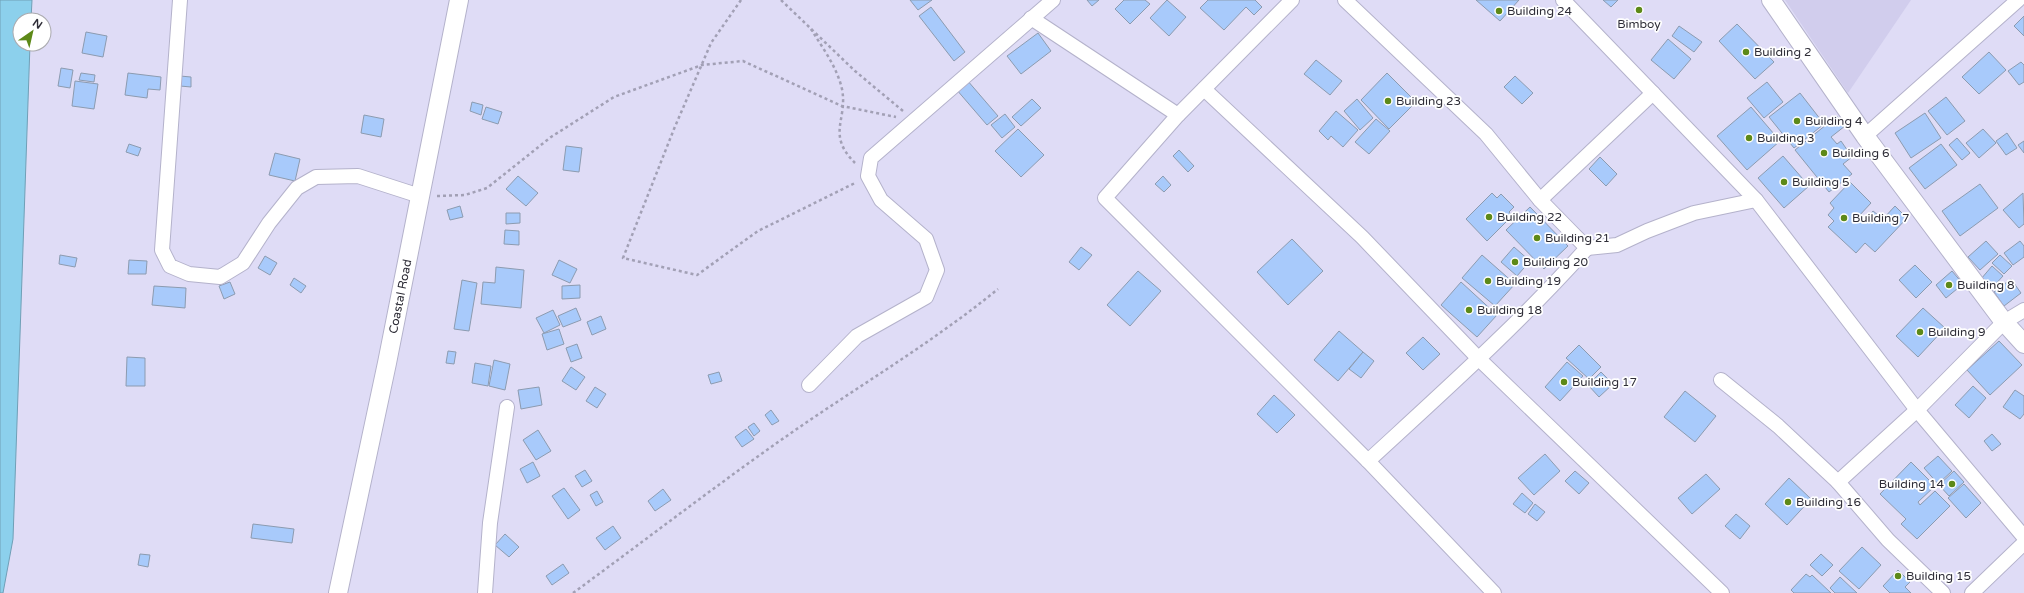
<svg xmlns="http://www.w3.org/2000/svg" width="2024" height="593" viewBox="0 0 2024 593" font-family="'Varela Round',sans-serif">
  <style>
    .built { fill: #d1cded }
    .water { fill: #8cd0ec; stroke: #709fb6 }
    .building { fill: #a8cafb; stroke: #8c9bb0 }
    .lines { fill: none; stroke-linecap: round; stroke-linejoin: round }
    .minor-casing { stroke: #b4b2cb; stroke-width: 16 }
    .tertiary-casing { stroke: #b4b2cb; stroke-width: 20 }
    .path { stroke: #a2a0b5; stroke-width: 2.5; stroke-dasharray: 3 3; stroke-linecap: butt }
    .minor { stroke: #fff; stroke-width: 14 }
    .tertiary { stroke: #fff; stroke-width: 18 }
    .poi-dot { fill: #5d8918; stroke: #fff; stroke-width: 1.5 }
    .labels { text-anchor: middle; stroke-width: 3.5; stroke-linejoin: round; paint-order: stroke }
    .poi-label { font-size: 12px; fill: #2e2d37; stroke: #fff; text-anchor: start }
    .street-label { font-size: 12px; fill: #2e2d37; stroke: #fff }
  </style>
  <rect width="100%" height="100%" fill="#dfdcf6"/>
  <path class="built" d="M 1785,0 L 1911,0 L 1848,93 Z"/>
  <path class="water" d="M 0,0 L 32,0 L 31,20 L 20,20 L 20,44 L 30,44 L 13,539 L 3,593 L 0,593 Z"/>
  <g class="building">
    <path d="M 910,0 L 932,0 L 918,10 Z"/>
    <path d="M 1087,0 L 1099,0 L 1092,6 Z"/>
    <path d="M 1124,0 L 1145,0 L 1150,4 L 1130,24 L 1115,9 Z"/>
    <path d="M 1167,0 L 1186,17 L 1169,36 L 1150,18 Z"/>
    <path d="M 1208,0 L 1255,0 L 1262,7 L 1254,15 L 1246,7 L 1224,30 L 1200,8 Z"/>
    <path d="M 1476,0 L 1519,0 L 1500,21 Z"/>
    <path d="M 1603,0 L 1618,0 L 1611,7 Z"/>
    <path d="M 931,7 L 965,52 L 954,61 L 919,16 Z"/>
    <path d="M 2024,16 L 2024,36 L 2014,26 Z"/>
    <path d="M 1737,24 L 1774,62 L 1755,79 L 1719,41 Z"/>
    <path d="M 1679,26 L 1702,42 L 1694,52 L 1672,36 Z"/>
    <path d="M 86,32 L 107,36 L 103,57 L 82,53 Z"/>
    <path d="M 1038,33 L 1051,51 L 1021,74 L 1007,56 Z"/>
    <path d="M 1668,39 L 1691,59 L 1674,79 L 1651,60 Z"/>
    <path d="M 1989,52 L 2006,70 L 1979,94 L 1962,77 Z"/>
    <path d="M 1316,60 L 1342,81 L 1330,95 L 1304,74 Z"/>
    <path d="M 2021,62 L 2024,65 L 2024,82 L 2019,85 L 2008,71 Z"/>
    <path d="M 61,68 L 73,70 L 70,88 L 58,86 Z"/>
    <path d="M 81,73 L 95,75 L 94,82 L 79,80 Z"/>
    <path d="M 128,73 L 161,77 L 160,90 L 148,89 L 147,98 L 125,95 Z"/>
    <path d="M 1387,73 L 1416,102 L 1389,129 L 1361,100 Z"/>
    <path d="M 180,76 L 191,77 L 191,87 L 180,86 Z"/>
    <path d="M 1515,76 L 1533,93 L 1522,104 L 1504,87 Z"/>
    <path d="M 967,80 L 998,116 L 987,125 L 956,89 Z"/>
    <path d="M 75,81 L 98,84 L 94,109 L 72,106 Z"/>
    <path d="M 1767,82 L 1783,102 L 1764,118 L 1747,98 Z"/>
    <path d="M 1800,93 L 1824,124 L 1794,148 L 1769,117 Z"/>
    <path d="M 1946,97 L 1965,121 L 1947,135 L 1928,111 Z"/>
    <path d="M 1032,99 L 1041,108 L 1021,126 L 1012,117 Z"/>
    <path d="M 1357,99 L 1373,118 L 1360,130 L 1344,111 Z"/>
    <path d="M 472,102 L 483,105 L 481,115 L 470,111 Z"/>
    <path d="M 486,107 L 502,112 L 498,124 L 482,119 Z"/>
    <path d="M 1751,107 L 1780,141 L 1747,170 L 1717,136 Z"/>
    <path d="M 1336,111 L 1358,130 L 1343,147 L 1331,136 L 1328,140 L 1319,131 Z"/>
    <path d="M 1925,113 L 1941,138 L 1911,158 L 1895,133 Z"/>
    <path d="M 1005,114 L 1015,127 L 1002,138 L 991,125 Z"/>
    <path d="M 364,115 L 384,119 L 381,137 L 361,133 Z"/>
    <path d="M 1837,116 L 1845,126 L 1831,137 L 1837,144 L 1841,141 L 1852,157 L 1843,164 L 1852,174 L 1829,192 L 1795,150 Z"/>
    <path d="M 1376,119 L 1390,131 L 1369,154 L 1355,142 Z"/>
    <path d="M 1018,129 L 1044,155 L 1021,177 L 995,151 Z"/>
    <path d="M 1983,129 L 1996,143 L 1979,158 L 1966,143 Z"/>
    <path d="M 2007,133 L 2017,148 L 2006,155 L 1996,141 Z"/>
    <path d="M 1957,138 L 1970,153 L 1962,160 L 1949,145 Z"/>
    <path d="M 2024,141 L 2024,153 L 2018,145 Z"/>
    <path d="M 129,144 L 141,148 L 138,156 L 126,152 Z"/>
    <path d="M 1941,144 L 1957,165 L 1925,189 L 1909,168 Z"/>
    <path d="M 566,146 L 582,148 L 579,172 L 563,170 Z"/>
    <path d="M 1179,150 L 1194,166 L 1188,172 L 1173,156 Z"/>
    <path d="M 275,153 L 300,159 L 295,181 L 269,175 Z"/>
    <path d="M 1783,156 L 1809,186 L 1784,208 L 1758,178 Z"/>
    <path d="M 1600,157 L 1617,174 L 1606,186 L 1589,169 Z"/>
    <path d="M 518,176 L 538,193 L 526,206 L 506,189 Z"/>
    <path d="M 1163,176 L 1171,185 L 1164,192 L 1155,184 Z"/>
    <path d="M 1850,182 L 1871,203 L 1858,217 L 1863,222 L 1873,211 L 1883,219 L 1895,206 L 1907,218 L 1875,252 L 1865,243 L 1856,253 L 1828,227 L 1834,221 L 1828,215 L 1834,208 L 1830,203 Z"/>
    <path d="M 1980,184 L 1998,208 L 1960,236 L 1942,211 Z"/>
    <path d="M 1492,193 L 1497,198 L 1501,194 L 1514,207 L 1509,212 L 1512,216 L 1487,241 L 1466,219 Z"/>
    <path d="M 2023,193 L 2024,224 L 2019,228 L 2003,210 Z"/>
    <path d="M 460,206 L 463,217 L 450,220 L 447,210 Z"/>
    <path d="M 1530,207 L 1568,246 L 1544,269 L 1506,230 Z"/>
    <path d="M 506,213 L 520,213 L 520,223 L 506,224 Z"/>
    <path d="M 505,230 L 519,231 L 519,245 L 504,244 Z"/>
    <path d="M 1292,239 L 1323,271 L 1288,305 L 1257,272 Z"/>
    <path d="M 1986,241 L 1998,254 L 1980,270 L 1968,257 Z"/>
    <path d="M 2020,241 L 2024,246 L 2024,257 L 2013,265 L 2004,253 Z"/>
    <path d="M 1081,247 L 1092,255 L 1079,270 L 1069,262 Z"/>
    <path d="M 1514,247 L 1530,261 L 1517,276 L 1501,262 Z"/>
    <path d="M 60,255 L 77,258 L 75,267 L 59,264 Z"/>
    <path d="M 1482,255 L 1515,284 L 1495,306 L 1462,278 Z"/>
    <path d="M 2000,255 L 2012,266 L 2004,274 L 1992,263 Z"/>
    <path d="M 265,256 L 277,263 L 270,275 L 258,268 Z"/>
    <path d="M 129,260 L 147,261 L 146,274 L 128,274 Z"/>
    <path d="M 559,260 L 577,269 L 570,283 L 552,275 Z"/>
    <path d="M 1915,265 L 1932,282 L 1916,298 L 1899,280 Z"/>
    <path d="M 1992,266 L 2003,276 L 1992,288 L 1981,279 Z"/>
    <path d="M 496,267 L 524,270 L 521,308 L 481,304 L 483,282 L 495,283 Z"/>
    <path d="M 1138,271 L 1161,291 L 1130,326 L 1107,305 Z"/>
    <path d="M 1952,271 L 1963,284 L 1946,298 L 1936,285 Z"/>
    <path d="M 294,278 L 306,286 L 301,293 L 290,285 Z"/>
    <path d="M 2011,279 L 2021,293 L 2004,306 L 1994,292 Z"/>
    <path d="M 462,280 L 477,283 L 469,331 L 454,329 Z"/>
    <path d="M 230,282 L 235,294 L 224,299 L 219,286 Z"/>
    <path d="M 1461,282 L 1497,315 L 1477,337 L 1441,305 Z"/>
    <path d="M 580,285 L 580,298 L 562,299 L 562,286 Z"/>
    <path d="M 154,286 L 186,288 L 185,308 L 152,305 Z"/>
    <path d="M 576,308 L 581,320 L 563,327 L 558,316 Z"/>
    <path d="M 1923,308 L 1945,328 L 1918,357 L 1896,336 Z"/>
    <path d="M 553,310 L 560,325 L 544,333 L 536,318 Z"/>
    <path d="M 601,316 L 606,329 L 592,335 L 587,322 Z"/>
    <path d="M 559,329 L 564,344 L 547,350 L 542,334 Z"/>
    <path d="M 1339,331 L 1363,352 L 1338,381 L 1314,360 Z"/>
    <path d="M 1423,337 L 1440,354 L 1423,370 L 1406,353 Z"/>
    <path d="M 1999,341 L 2022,365 L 1990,395 L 1967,370 Z"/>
    <path d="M 577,344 L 582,358 L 571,362 L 566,348 Z"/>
    <path d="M 1579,345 L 1601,367 L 1589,379 L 1566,358 Z"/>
    <path d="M 448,351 L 456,352 L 454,364 L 446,363 Z"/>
    <path d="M 1363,352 L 1374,361 L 1361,378 L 1349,369 Z"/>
    <path d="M 127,357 L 145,358 L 145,386 L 126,386 Z"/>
    <path d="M 494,360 L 510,364 L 505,390 L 489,386 Z"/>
    <path d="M 1567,362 L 1583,376 L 1560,401 L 1545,387 Z"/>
    <path d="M 475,363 L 491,366 L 488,386 L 472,383 Z"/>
    <path d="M 571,367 L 585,377 L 576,390 L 562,381 Z"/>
    <path d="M 719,372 L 722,381 L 711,384 L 708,375 Z"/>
    <path d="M 1601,372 L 1613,384 L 1599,397 L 1588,385 Z"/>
    <path d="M 1973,386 L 1986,398 L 1969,418 L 1955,405 Z"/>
    <path d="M 539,387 L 542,405 L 521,409 L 518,390 Z"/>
    <path d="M 595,387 L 606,394 L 597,408 L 586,401 Z"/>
    <path d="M 2015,390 L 2024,396 L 2024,414 L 2020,419 L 2003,407 Z"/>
    <path d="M 1685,391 L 1716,416 L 1695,442 L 1664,417 Z"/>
    <path d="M 1274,395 L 1295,415 L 1277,433 L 1257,414 Z"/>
    <path d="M 771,410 L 779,421 L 772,425 L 765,415 Z"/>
    <path d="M 754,423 L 760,431 L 754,436 L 748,427 Z"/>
    <path d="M 746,429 L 754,439 L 742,447 L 735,437 Z"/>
    <path d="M 538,430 L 551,451 L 536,460 L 523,440 Z"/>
    <path d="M 1992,434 L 2001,444 L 1992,451 L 1984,441 Z"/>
    <path d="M 1545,454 L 1560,471 L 1534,495 L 1518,478 Z"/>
    <path d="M 1938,456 L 1952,471 L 1938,484 L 1924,468 Z"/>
    <path d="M 533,462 L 540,476 L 527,483 L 520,469 Z"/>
    <path d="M 1911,462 L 1935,486 L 1918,502 L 1920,505 L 1935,491 L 1950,506 L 1917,539 L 1901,524 L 1906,519 L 1880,494 Z"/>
    <path d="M 585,470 L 592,481 L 582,487 L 575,476 Z"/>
    <path d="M 1575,471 L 1589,483 L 1579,494 L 1565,481 Z"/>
    <path d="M 1954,471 L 1964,482 L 1949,496 L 1939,485 Z"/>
    <path d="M 1706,474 L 1720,489 L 1692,514 L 1678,498 Z"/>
    <path d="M 1789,478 L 1811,499 L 1787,525 L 1765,504 Z"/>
    <path d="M 1964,484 L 1981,503 L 1966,518 L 1948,498 Z"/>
    <path d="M 564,488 L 580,510 L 568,519 L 552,496 Z"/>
    <path d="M 663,489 L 671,500 L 655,511 L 648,501 Z"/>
    <path d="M 597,491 L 603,502 L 596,506 L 590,495 Z"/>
    <path d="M 1522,493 L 1533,503 L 1525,513 L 1513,504 Z"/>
    <path d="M 1535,504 L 1545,512 L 1537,521 L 1528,514 Z"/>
    <path d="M 1736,514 L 1750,526 L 1740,539 L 1725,526 Z"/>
    <path d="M 253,524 L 294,529 L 292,543 L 251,538 Z"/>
    <path d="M 613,526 L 621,538 L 605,550 L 596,538 Z"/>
    <path d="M 505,534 L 519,547 L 509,557 L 495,545 Z"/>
    <path d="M 1862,547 L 1881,565 L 1859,589 L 1839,571 Z"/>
    <path d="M 140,554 L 150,555 L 148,567 L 138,565 Z"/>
    <path d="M 1821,554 L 1833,565 L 1822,576 L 1810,565 Z"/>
    <path d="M 563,564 L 569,573 L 552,585 L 546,576 Z"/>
    <path d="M 1898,570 L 1910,582 L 1905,587 L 1911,593 L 1890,593 L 1883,586 Z"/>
    <path d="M 1806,574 L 1810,577 L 1812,575 L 1831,593 L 1794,593 L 1791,590 Z"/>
    <path d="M 1840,577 L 1857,593 L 1835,593 L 1830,588 Z"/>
  </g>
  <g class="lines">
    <g class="minor-casing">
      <g id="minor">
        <path d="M 180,0 L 162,250 L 170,266 L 189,274 L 220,277 L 243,263 L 269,223 L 297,188 L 316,177 L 358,176 L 420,196"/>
        <path d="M 1292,0 L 1178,115 L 1105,198 L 1368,461 L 1494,593"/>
        <path d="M 1345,0 L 1486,134 L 1540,200 L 1587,248 C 1519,324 1443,392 1368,461"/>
        <path d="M 1563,0 L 1756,200 L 1917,410 L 2024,537"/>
        <path d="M 1031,18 L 1178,115"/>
        <path d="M 1204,89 L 1362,237 L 1479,359 L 1722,593"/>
        <path d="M 1865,136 L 2018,0"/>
        <path d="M 1540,200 L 1653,93"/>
        <path d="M 1587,248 L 1617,245 L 1647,231 L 1694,213 L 1756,200"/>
        <path d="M 1721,380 L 1778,426 L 1838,482 L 1888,540 L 1943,593"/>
        <path d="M 809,385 L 857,336 L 926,297 L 937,270 L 926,239 L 881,200 L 868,176 L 871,158 L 1053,0"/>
        <path d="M 1838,482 L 1917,410 L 2004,322 L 2024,310"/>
        <path d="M 485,593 L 490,523 L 507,407"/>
        <path d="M 1972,593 L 2024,543"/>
      </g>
    </g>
    <g class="tertiary-casing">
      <g id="tertiary">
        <path d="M 1771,0 L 1865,136 L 2004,322 L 2024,344"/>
        <path id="s1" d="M 338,593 L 387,363 L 459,0"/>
      </g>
    </g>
    <g class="path">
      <path d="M 741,0 L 711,43 L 674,129 L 623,258 L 697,275 L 758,231 L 855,183"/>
      <path d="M 781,0 L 855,71 L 903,111"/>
      <path d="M 811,29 C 822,47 837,67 842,89 C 848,120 826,134 855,163"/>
      <path d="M 437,196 L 465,195 L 487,188 L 551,137 L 614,97 L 702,65 L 743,61 L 842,106 L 896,117"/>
      <path d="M 573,593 C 651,536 728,476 807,422 C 872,378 938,338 998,289"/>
    </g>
    <use href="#minor" class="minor"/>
    <use href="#tertiary" class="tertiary"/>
  </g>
  <g class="poi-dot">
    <circle cx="1639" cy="10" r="4"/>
    <circle cx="1499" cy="11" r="4"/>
    <circle cx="1746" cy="52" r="4"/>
    <circle cx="1388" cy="101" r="4"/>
    <circle cx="1797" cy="121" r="4"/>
    <circle cx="1749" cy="138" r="4"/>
    <circle cx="1824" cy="153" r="4"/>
    <circle cx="1784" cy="182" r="4"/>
    <circle cx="1489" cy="217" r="4"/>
    <circle cx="1844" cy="218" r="4"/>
    <circle cx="1537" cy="238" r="4"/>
    <circle cx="1515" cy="262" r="4"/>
    <circle cx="1488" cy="281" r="4"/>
    <circle cx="1949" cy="285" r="4"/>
    <circle cx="1469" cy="310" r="4"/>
    <circle cx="1920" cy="332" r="4"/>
    <circle cx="1564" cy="382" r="4"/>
    <circle cx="1952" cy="484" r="4"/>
    <circle cx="1788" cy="502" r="4"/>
    <circle cx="1898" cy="576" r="4"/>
  </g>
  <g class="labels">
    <g class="poi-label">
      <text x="1507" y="15">Building 24</text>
      <text x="1639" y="28" text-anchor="middle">Bimboy</text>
      <text x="1754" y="56">Building 2</text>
      <text x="1396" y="105">Building 23</text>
      <text x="1805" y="125">Building 4</text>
      <text x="1757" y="142">Building 3</text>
      <text x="1832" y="157">Building 6</text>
      <text x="1792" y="186">Building 5</text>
      <text x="1497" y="221">Building 22</text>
      <text x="1852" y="222">Building 7</text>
      <text x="1545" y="242">Building 21</text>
      <text x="1523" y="266">Building 20</text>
      <text x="1496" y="285">Building 19</text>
      <text x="1957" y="289">Building 8</text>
      <text x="1477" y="314">Building 18</text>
      <text x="1928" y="336">Building 9</text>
      <text x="1572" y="386">Building 17</text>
      <text x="1944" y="488" text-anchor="end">Building 14</text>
      <text x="1796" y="506">Building 16</text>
      <text x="1906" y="580">Building 15</text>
    </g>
    <g class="street-label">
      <text dy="4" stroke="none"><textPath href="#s1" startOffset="303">Coastal Road</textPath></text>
    </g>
  </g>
  <g transform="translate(32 32) rotate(34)"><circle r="19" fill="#ffffff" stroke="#ababaf"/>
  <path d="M0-3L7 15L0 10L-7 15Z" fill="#5d8918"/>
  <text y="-6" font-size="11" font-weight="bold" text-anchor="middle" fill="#2e2d37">N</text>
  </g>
</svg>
